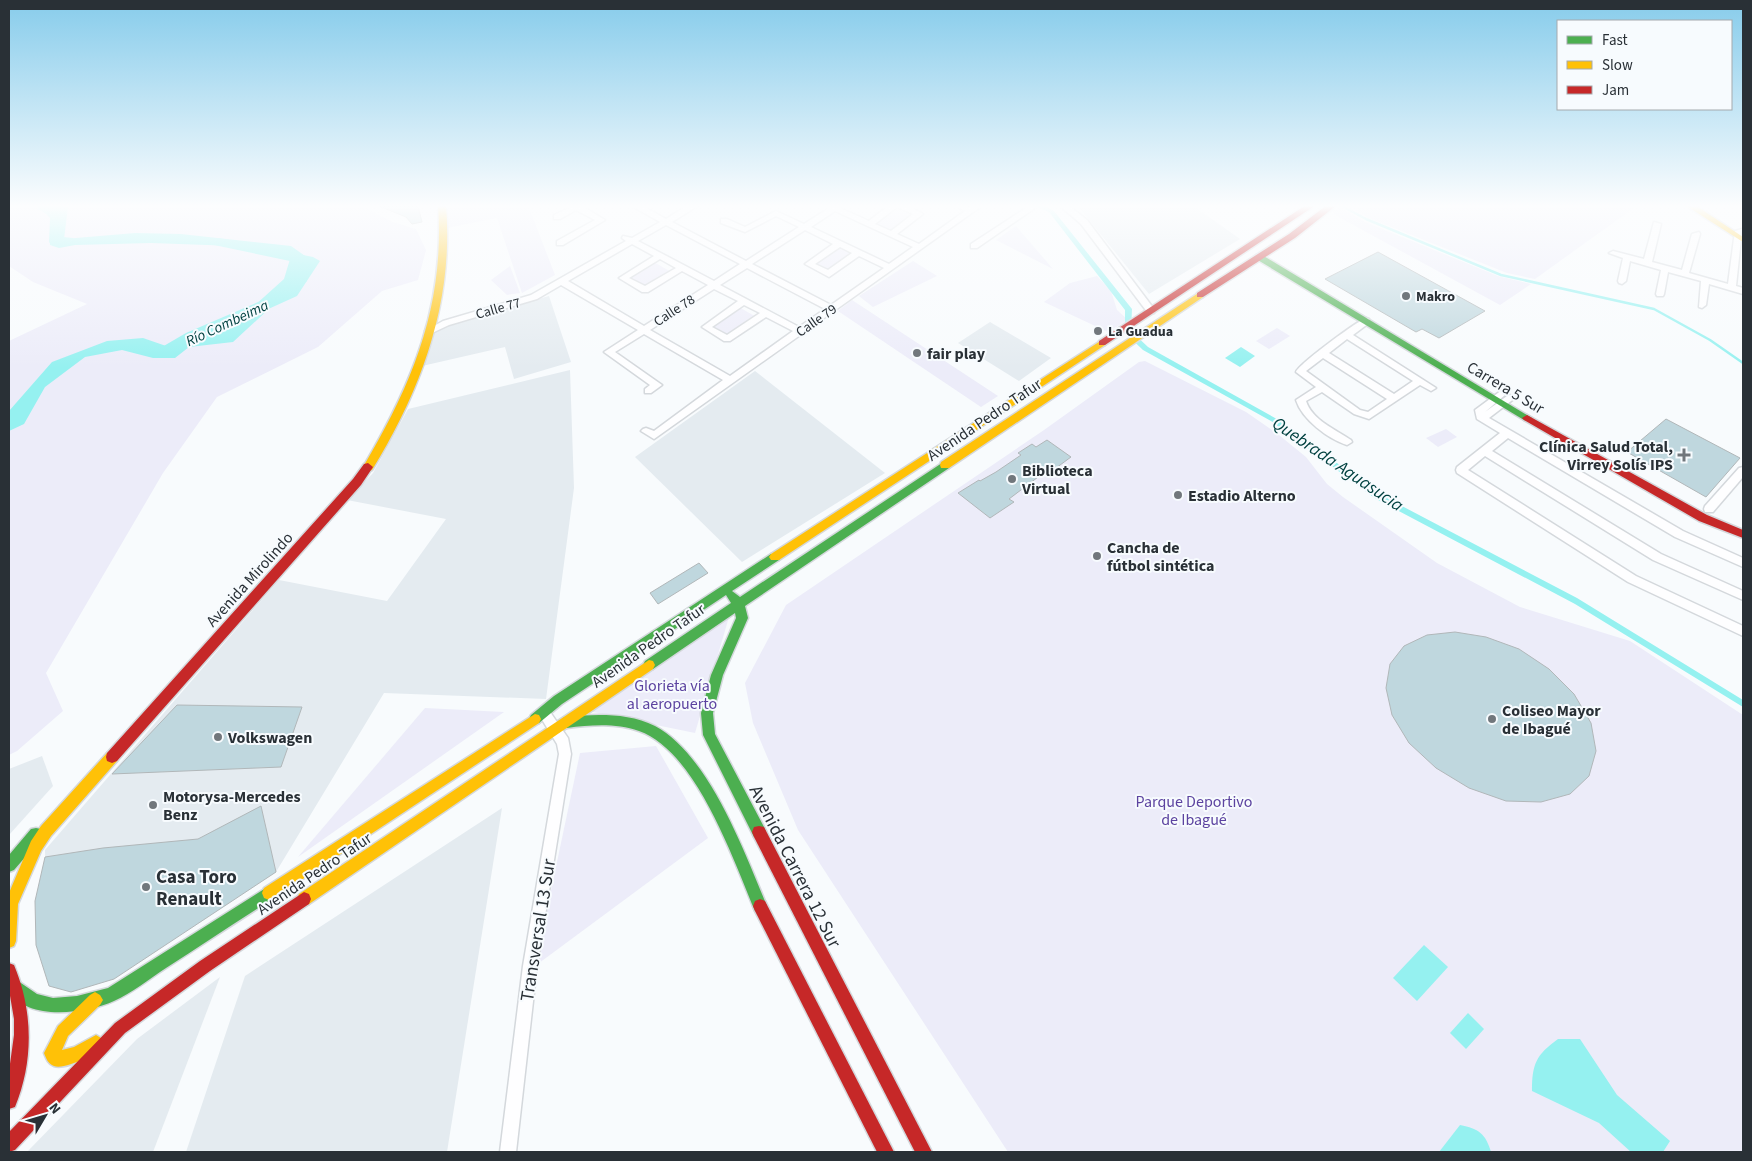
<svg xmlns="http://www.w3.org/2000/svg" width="1752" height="1161" viewBox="0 0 1752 1161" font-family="'Source Sans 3',sans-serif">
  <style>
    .built { fill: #e4ebf0 }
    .green { fill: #ececf9 }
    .water { fill: #95f1f0 }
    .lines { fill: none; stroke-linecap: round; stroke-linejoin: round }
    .stream { stroke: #95f1f0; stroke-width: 2.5 }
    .river { fill: #95f1f0; fill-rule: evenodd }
    .building { fill: #bfd7de; stroke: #b1b7b9 }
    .street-casing { stroke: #d4d8dc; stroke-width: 3 }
    .fast-casing { stroke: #d4d8dc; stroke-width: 3 }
    .slow-casing { stroke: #d4d8dc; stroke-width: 3 }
    .jam-casing { stroke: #d4d8dc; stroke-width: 3 }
    .street { fill: #fefeff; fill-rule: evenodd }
    .fast { fill: #4caf50; fill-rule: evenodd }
    .slow { fill: #ffc107; fill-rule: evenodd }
    .jam { fill: #c62828; fill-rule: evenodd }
    .poi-dot { fill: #71777c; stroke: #f7fbfe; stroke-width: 2 }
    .labels { text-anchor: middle; stroke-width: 4; stroke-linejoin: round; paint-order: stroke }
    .far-poi-label { font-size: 14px; font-weight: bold; fill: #293036; stroke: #f7fbfe; text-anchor: start }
    .far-street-label { font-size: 14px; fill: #293036; stroke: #f7fbfe }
    .far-water-label { font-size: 15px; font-style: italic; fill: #014140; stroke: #f7fbfe }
    .poi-label { font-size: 16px; font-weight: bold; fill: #293036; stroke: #f7fbfe; text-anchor: start }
    .street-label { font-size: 16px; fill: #293036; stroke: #f7fbfe }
    .park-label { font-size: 16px; fill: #5c43a0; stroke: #f7fbfe }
    .water-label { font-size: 18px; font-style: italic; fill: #014140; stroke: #f7fbfe }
    .near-street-label { font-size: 19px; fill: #293036; stroke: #f7fbfe }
    .near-poi-label { font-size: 19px; font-weight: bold; fill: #293036; stroke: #f7fbfe; text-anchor: start }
  </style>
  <rect width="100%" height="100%" fill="#f8fbfd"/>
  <g class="built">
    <path d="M 1192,205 L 1240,239 L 1149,294 L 1081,210 L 1070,205 Z"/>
    <path d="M 549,296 L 571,362 L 514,379 L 505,347 L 422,366 L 435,328 Z"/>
    <path d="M 990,322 L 1051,358 L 1019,381 L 958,343 Z"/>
    <path d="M 570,370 L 574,488 L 546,699 L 384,693 L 276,872 L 49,986 L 45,850 L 279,580 L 387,601 L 446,519 L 347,500 L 373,473 L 408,409 Z"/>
    <path d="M 755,371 L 885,473 L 742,562 L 635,457 Z"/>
    <path d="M 42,756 L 53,786 L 9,835 L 9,769 Z"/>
    <path d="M 502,808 L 447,1152 L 186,1152 L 245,976 Z"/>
    <path d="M 220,977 L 153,1152 L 27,1152 L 137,1039 Z"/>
  </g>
  <g class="green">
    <path d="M 9,205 L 359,205 L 393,222 L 416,229 L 426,250 L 418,280 L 382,291 L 318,347 L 217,397 L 163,473 L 46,673 L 63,711 L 17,751 L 9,755 L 9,341 L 87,304 L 33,282 L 9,266 Z"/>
    <path d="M 447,205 L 528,205 L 555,275 L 522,293 L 497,218 L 442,229 Z"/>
    <path d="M 898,205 L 918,214 L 893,233 L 874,224 Z"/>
    <path d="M 1638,205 L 1535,279 L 1507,273 L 1369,218 L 1348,205 Z"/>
    <path d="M 1339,207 L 1365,222 L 1498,276 L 1531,284 L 1500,305 L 1335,215 L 1333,211 Z"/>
    <path d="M 1016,226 L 1053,269 L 996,240 Z"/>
    <path d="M 837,246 L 855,254 L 829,273 L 811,263 Z"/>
    <path d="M 652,261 L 673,273 L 645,290 L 623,278 Z"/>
    <path d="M 913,261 L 937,276 L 873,307 L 859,296 Z"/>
    <path d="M 510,266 L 520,293 L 507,295 L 491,280 Z"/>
    <path d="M 1097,276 L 1111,291 L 1117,310 L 1128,320 L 1108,332 L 1044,302 L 1070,283 Z"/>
    <path d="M 852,300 L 998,396 L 981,407 L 838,311 Z"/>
    <path d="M 737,306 L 758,318 L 727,339 L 706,327 Z"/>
    <path d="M 1277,328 L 1290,336 L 1269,349 L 1256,341 Z"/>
    <path d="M 1145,361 L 1246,412 L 1279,435 L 1306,457 L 1327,484 L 1343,497 L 1437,563 L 1520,607 L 1630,641 L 1743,715 L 1743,1152 L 1008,1152 L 798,830 L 753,723 L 745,683 L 786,605 L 1044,430 L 1139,362 Z"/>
    <path d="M 1446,429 L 1457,437 L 1438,447 L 1426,438 Z"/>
    <path d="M 729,617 L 695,733 L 588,711 Z"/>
    <path d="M 425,708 L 504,712 L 298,857 Z"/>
    <path d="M 656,746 L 708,838 L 535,966 L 580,753 Z"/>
  </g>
  <g class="water">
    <path d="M 39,205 L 68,207 L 64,239 L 135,233 L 181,234 L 291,246 L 308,258 L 307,281 L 270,308 L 233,342 L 189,347 L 175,358 L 153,358 L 122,350 L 85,357 L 45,387 L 24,424 L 9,431 L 9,411 L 52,362 L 107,341 L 143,338 L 169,347 L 234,324 L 284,279 L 290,259 L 263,247 L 151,243 L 75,245 L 59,248 L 50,245 L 52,235 L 59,221 L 38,209 Z"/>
    <path d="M 1043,205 L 1054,211 L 1132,309 L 1131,331 L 1148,347 L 1275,418 L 1381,495 L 1577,598 L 1743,700 L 1743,707 L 1575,604 L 1376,499 L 1271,421 L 1143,350 L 1125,333 L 1125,310 L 1049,212 L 1034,206 Z"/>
    <path d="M 1241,347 L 1255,356 L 1240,367 L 1225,358 Z"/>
    <path d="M 1424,945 L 1448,967 L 1417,1001 L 1393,978 Z"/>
    <path d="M 1468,1013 L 1484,1029 L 1466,1049 L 1450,1033 Z"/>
    <path d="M 1558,1039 L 1580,1039 L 1617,1095 L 1670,1141 L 1663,1152 L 1631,1152 L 1599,1123 L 1532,1091 C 1532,1064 1536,1055 1558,1039 Z"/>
    <path d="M 1460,1125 C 1479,1129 1485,1133 1491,1152 L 1439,1152 Z"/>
  </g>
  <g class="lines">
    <path class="stream" d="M 1340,205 L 1366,219 L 1501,275 L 1654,309 L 1710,340 L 1743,363"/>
    <g class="river">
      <path d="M 38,205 L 53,205 C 64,216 64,222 63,237 L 73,238 L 75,241 L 73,244 L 51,245 L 49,242 L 50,218 Z"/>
      <path d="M 219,238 L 313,257 L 320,261 L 297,296 L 198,341 L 170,357 L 164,358 L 151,356 L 149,352 L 151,348 L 162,347 L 186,333 L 286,290 L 304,264 L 214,245 L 212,242 Z"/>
    </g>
  </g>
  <g class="building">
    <path d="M 379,206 L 418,206 L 422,222 L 412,224 L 406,217 Z"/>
    <path d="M 1378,252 L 1485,311 L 1439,338 L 1422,329 L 1416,332 L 1325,279 Z"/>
    <path d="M 1666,419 L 1740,458 L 1706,497 L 1627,452 Z"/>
    <path d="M 1047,440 L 1071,457 L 1056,468 L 1050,468 L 1009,499 L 1014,502 L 990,518 L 958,493 L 979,480 L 980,481 L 996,472 L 1021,455 L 1018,453 L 1032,444 L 1036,447 Z"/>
    <path d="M 699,563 L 708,573 L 658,604 L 650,593 Z"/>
    <path d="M 1455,632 L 1486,637 L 1519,649 L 1549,669 L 1574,694 L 1591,723 L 1596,751 L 1589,776 L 1570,794 L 1541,802 L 1506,801 L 1469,788 L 1436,768 L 1409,743 L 1392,715 L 1386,688 L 1390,664 L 1404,646 L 1427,635 Z"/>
    <path d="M 177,705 L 302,707 L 281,767 L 112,774 Z"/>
    <path d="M 261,806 L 276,872 L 114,979 L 71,992 L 49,986 L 36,945 L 35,901 L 45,857 L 103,848 L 198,839 Z"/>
  </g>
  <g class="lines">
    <g class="street-casing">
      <g id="street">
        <path d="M 569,205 L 580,205 L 605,220 L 563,245 L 557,245 L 557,241 L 595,220 L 576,210 L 560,219 L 554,219 L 554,215 L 571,207 Z"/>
        <path d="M 630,205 L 641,205 L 666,219 L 688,205 L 699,205 L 672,222 L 746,261 L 799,227 L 776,216 L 745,232 L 721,223 L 721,219 L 727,219 L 745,227 L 776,211 L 804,224 L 829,208 L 826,205 L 843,205 L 840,208 L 869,221 L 889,205 L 907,205 L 923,214 L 897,234 L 919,244 L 965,211 L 954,205 L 965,205 L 970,208 L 973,205 L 983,205 L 654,439 L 641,431 L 643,429 L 646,428 L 654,431 L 723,380 L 644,334 L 615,352 L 662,385 L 651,393 L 645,393 L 645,389 L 650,385 L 604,352 L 638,330 L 561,285 L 537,299 L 449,325 L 432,333 L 426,333 L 425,331 L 443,321 L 531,295 L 626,241 L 622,238 L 623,236 L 632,238 L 660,222 ZM 897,207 L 913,214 L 891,231 L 875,224 ZM 835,211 L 913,247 L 889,264 L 811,227 ZM 666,225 L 740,264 L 714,281 L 638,241 ZM 805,230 L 833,244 L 805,264 L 829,277 L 859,256 L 884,268 L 831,305 L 752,264 ZM 632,244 L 654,256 L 619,278 L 642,292 L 648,292 L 682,271 L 708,285 L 644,326 L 568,281 ZM 840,247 L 852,253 L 828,270 L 815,264 ZM 660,259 L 676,268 L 645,286 L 629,278 ZM 747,268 L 825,309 L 799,327 L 720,285 ZM 714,289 L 738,301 L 702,327 L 724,341 L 730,341 L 766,317 L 793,331 L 730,376 L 650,330 ZM 744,305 L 760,313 L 727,335 L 712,327 Z"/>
        <path d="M 1024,205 L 1033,205 L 1035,208 L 977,248 L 971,248 L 971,244 L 1026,208 Z"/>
        <path d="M 1059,205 L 1068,205 L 1087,220 L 1154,309 L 1154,313 L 1148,313 L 1081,224 Z"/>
        <path d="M 1654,222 L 1661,224 L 1652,262 L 1682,270 L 1692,234 L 1699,232 L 1700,234 L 1689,273 L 1728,284 L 1735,231 L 1742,229 L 1736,286 L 1743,288 L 1743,294 L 1709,284 L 1706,305 L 1702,308 L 1699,307 L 1701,281 L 1668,272 L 1664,294 L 1663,296 L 1657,296 L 1656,294 L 1661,270 L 1630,261 L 1626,281 L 1622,284 L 1619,283 L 1618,281 L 1623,258 L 1609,253 L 1613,251 L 1644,259 Z"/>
        <path d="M 1366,318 L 1369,319 L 1369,323 L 1353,335 L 1436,388 L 1431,391 L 1420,385 L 1369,419 L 1354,414 L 1322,392 L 1306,401 C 1312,420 1335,429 1351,440 L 1352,442 L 1347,445 C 1328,439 1302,419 1296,400 L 1316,387 L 1296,372 C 1299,364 1356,322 1366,318 ZM 1347,339 L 1413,381 L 1394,394 L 1329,353 ZM 1323,358 L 1387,399 L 1368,412 L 1360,410 L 1306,371 Z"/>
        <path d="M 1502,390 L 1507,393 L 1505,395 L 1485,412 L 1507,396 L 1510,395 L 1515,398 L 1489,418 L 1683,531 L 1743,558 L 1743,567 L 1675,537 L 1508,438 L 1492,451 L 1661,554 L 1743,591 L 1743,600 L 1653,560 L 1485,456 L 1468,470 L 1636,576 L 1743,626 L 1743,636 L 1628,582 L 1457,473 L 1456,470 L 1457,467 L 1500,433 L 1477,419 L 1475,410 Z"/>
        <path d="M 1743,467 L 1743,477 L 1713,512 L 1705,512 L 1704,509 L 1705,506 L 1739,468 Z"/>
        <path d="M 544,708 L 548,709 L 568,738 L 571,754 L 537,966 L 516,1152 L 500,1152 L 523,966 L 559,754 L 557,744 L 538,713 L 540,709 Z"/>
      </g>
    </g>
    <g class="fast-casing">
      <g id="fast">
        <path d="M 1256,255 L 1262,255 L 1532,418 L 1527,421 L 1524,420 L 1256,259 Z"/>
        <path d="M 945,461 L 949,462 L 950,465 L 949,468 L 745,606 L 748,618 L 723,675 L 713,713 L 715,734 L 764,827 L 766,832 L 764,837 L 759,838 L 754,837 L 703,735 L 701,713 L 711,675 L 736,618 L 735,613 L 653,669 L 649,670 L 645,669 L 643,665 L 645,661 L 731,603 L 726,595 L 562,704 L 539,723 L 535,724 L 531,723 L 529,719 L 531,715 L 554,696 L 771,554 L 779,554 L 781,557 L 779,560 L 732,591 L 740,597 Z"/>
        <path d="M 599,715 C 618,715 637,717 655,726 C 709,755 744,851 767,906 L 765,911 L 760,913 L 755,911 C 733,859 696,751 639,731 C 616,723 591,725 567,728 L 563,726 L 561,722 L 563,718 L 567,716 Z"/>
        <path d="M 36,828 L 41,829 L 43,834 L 41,839 L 14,870 L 9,872 L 9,855 L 31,829 Z"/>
        <path d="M 269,886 L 274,888 L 276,893 L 274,898 C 238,921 202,945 166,968 C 149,979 132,993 114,1001 C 88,1013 24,1023 10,989 L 13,984 L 18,981 L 37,994 L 53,998 L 77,996 L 108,988 Z"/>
      </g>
    </g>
    <g class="slow-casing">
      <g id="slow">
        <path d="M 438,205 L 446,205 C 454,301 422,389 372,470 L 368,471 L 363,467 C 413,383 445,305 438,205 Z"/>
        <path d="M 1685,205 L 1695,205 L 1743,237 L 1743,242 Z"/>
        <path d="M 1200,292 L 1203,293 L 1203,297 L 949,468 L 941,468 L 940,465 L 941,462 Z"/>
        <path d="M 1102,340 L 1107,343 L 1105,345 L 779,560 L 771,560 L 769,557 L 771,554 Z"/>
        <path d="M 649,660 L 653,661 L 655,665 L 653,669 L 309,904 L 304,906 L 299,904 L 297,899 L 299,894 Z"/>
        <path d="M 535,714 L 539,715 L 541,719 L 539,723 L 274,898 L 269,900 L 264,898 L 262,893 L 264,888 Z"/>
        <path d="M 112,751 L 117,753 L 118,757 L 117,761 L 51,836 L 41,851 L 18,904 L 16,941 L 14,946 L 9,948 L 9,893 L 31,841 L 41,826 L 107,753 Z"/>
        <path d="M 95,992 L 100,995 L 103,1000 L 100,1005 L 68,1036 L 62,1050 L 74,1047 L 96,1035 L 101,1038 L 104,1043 C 99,1054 65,1070 54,1066 C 48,1064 46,1058 44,1053 L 58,1026 L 90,995 Z"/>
      </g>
    </g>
    <g class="jam-casing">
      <g id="jam">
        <path d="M 1306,205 L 1316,205 L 1105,345 L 1099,345 L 1099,341 Z"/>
        <path d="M 1327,205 L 1337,205 L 1295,238 L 1203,297 L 1197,297 L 1197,293 L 1289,234 Z"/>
        <path d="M 1527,415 L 1707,515 L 1743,530 L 1743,538 L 1699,521 L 1524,420 L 1522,418 Z"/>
        <path d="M 368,463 L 373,467 L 361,485 L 117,761 L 112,763 L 107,761 L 106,757 L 107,753 L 353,479 L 364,464 Z"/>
        <path d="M 759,826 L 764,827 L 932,1152 L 915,1152 L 754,837 L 752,832 L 754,827 Z"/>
        <path d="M 304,892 L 309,894 L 311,899 L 309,904 L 210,971 L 125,1033 L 15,1150 L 9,1152 L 9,1132 L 115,1023 L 200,961 Z"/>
        <path d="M 760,899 L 765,901 L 894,1152 L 877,1152 L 755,911 L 753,906 L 755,901 Z"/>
        <path d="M 9,963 L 14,965 C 33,1010 34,1061 15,1107 L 9,1109 L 9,1071 L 14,1035 L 14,1019 L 9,990 Z"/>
      </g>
    </g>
    <use href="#street" class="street"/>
    <use href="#fast" class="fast"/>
    <use href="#slow" class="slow"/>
    <use href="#jam" class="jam"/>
  </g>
  <linearGradient id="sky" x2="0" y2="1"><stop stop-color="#87cceb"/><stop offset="0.56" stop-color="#fcfdfe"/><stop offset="1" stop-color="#fcfdfe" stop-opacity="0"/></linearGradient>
  <rect width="1752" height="368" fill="url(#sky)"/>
  <g class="poi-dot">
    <circle cx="1406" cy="296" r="5"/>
    <circle cx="1098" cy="331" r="5"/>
    <circle cx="917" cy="353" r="5"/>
    <path d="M1681.5 447.5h5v5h5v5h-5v5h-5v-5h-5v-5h5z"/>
    <circle cx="1012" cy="479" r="5"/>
    <circle cx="1178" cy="495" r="5"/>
    <circle cx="1097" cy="556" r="5"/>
    <circle cx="1492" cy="719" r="5"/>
    <circle cx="218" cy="737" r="5"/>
    <circle cx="153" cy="805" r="5"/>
    <circle cx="146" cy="887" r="5"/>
  </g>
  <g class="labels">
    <g class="far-poi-label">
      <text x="1416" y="301">Makro</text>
      <text x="1108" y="336">La Guadua</text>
    </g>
    <g class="far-street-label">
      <text transform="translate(498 308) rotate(-16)" y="5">Calle 77</text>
      <text transform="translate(674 310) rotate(-33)" y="5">Calle 78</text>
      <text transform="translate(816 320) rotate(-35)" y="5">Calle 79</text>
    </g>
    <g class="far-water-label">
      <text transform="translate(227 323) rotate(-25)" y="5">Río Combeima</text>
    </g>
    <g class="poi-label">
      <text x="927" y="359">fair play</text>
      <text x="1673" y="452" text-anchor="end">Clínica Salud Total,<tspan x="1673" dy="18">Virrey Solís IPS</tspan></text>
      <text x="1022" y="476">Biblioteca<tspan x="1022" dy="18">Virtual</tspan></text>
      <text x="1188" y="501">Estadio Alterno</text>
      <text x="1107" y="553">Cancha de<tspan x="1107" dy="18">fútbol sintética</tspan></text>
      <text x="1502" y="716">Coliseo Mayor<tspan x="1502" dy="18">de Ibagué</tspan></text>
      <text x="228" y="743">Volkswagen</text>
      <text x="163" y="802">Motorysa-Mercedes<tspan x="163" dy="18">Benz</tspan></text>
    </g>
    <g class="street-label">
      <text transform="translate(1506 387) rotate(31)" y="6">Carrera 5 Sur</text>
      <text transform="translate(984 419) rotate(-34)" y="6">Avenida Pedro Tafur</text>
      <text transform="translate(249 579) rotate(-48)" y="6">Avenida Mirolindo</text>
      <text transform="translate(648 645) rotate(-35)" y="6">Avenida Pedro Tafur</text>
      <text transform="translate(314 873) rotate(-34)" y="6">Avenida Pedro Tafur</text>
    </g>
    <g class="park-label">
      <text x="672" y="691">Glorieta vía<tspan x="672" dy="18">al aeropuerto</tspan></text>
      <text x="1194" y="807">Parque Deportivo<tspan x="1194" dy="18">de Ibagué</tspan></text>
    </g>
    <g class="water-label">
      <text transform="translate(1338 464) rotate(34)" y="6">Quebrada Aguasucia</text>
    </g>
    <g class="near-street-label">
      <text transform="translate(796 866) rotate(63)" y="7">Avenida Carrera 12 Sur</text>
      <text transform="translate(537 930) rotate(-81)" y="7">Transversal 13 Sur</text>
    </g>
    <g class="near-poi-label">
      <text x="156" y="883">Casa Toro<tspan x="156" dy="22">Renault</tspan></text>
    </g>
  </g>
  <rect width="1752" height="1161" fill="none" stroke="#293036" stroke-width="20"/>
  <rect x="1557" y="20" width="175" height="90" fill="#f7fbfe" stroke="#a5aaae"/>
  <rect x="1567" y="36" width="25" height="8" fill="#4caf50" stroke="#a5aaae"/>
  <text x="1602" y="45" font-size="15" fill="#293036">Fast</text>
  <rect x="1567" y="61" width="25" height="8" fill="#ffc107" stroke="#a5aaae"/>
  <text x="1602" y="70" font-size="15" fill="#293036">Slow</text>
  <rect x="1567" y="86" width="25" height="8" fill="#c62828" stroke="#a5aaae"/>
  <text x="1602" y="95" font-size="15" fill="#293036">Jam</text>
  <g transform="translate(45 1116) rotate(52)" stroke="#f7fbfe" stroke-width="4" paint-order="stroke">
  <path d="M0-4L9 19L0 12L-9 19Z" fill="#293036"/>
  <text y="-8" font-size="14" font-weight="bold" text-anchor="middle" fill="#293036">N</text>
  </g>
</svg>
